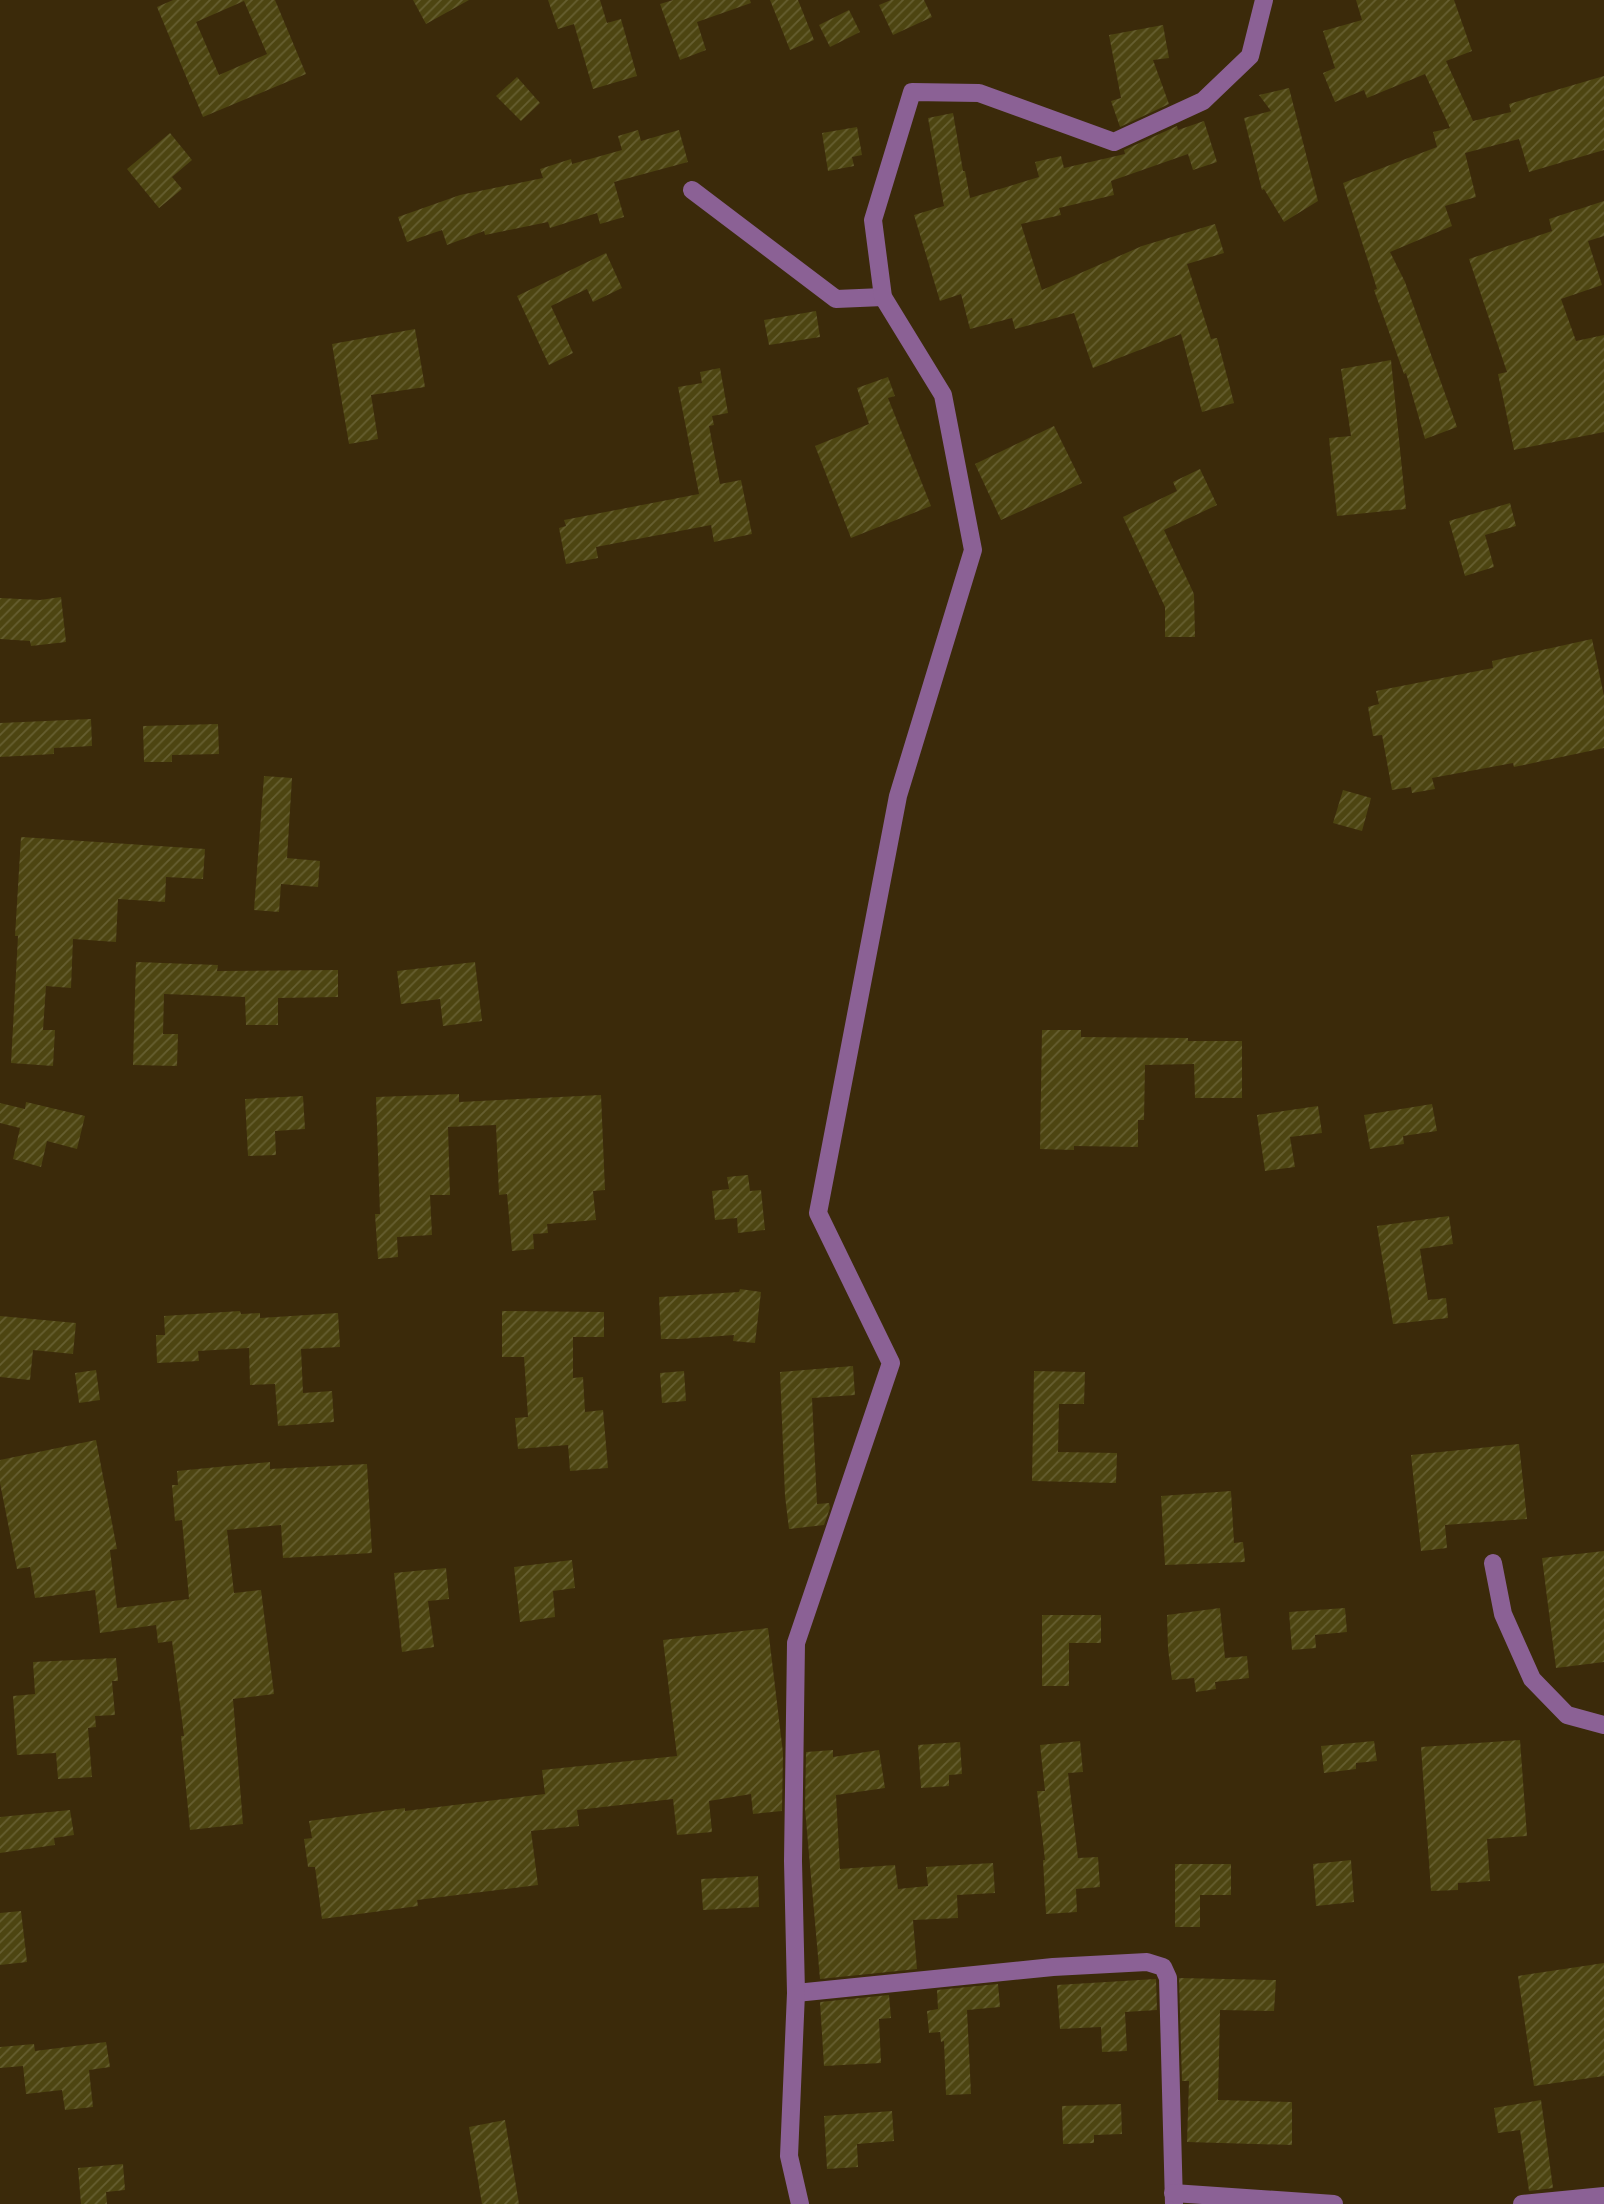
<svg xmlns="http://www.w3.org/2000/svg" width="1604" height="2204" viewBox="0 0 1604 2204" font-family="Montserrat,sans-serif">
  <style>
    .building { fill: url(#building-hatch); fill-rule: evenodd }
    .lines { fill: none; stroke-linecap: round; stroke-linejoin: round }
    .minor { stroke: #8b6195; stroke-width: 18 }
  </style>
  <defs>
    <pattern id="building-hatch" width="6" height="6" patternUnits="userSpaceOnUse" patternTransform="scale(1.75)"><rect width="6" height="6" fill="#4d4511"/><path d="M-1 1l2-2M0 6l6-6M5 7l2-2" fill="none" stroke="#665f31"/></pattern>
  </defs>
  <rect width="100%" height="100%" fill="#3b2a0a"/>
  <g class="building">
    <path d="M 173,0 L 275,0 L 306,74 L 203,117 L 157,7 ZM 244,1 L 267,54 L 219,75 L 196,22 Z"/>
    <path d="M 413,0 L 469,0 L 426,24 Z"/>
    <path d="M 548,0 L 600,0 L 607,23 L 621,19 L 637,76 L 593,89 L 574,24 L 558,29 Z"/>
    <path d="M 673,0 L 750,0 L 751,3 L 697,22 L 706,50 L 680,60 L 660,4 Z"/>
    <path d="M 770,0 L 798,0 L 814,40 L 790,50 Z"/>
    <path d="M 891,0 L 924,0 L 932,17 L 893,35 L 879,5 Z"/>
    <path d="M 1356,0 L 1454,0 L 1472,51 L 1446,61 L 1473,121 L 1511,112 L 1509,104 L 1604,76 L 1604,150 L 1529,172 L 1519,139 L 1465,153 L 1476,197 L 1445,206 L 1452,226 L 1390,252 L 1405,282 L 1457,427 L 1425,439 L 1406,373 L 1404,374 L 1374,290 L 1377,289 L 1343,183 L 1437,147 L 1433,132 L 1450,128 L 1425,74 L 1367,98 L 1364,90 L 1335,102 L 1323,73 L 1335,68 L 1323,31 L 1362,20 Z"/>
    <path d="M 849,10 L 860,32 L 830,47 L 819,25 Z"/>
    <path d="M 1163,25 L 1169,58 L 1153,60 L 1169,104 L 1120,127 L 1111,101 L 1121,98 L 1109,35 Z"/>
    <path d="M 517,77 L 540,103 L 521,121 L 496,96 Z"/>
    <path d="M 1289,88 L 1318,201 L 1284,222 L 1264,189 L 1262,190 L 1244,118 L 1271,111 L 1259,95 Z"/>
    <path d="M 953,113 L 963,171 L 965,171 L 970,198 L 1039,177 L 1035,162 L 1061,156 L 1064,168 L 1125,154 L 1124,150 L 1177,126 L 1178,130 L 1204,121 L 1217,162 L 1193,170 L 1188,154 L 1111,181 L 1114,195 L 1059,208 L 1061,215 L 1021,224 L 1042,290 L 1142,246 L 1215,224 L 1224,253 L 1187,264 L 1211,339 L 1217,338 L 1234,403 L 1202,412 L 1181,334 L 1093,368 L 1074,313 L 1015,329 L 1012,318 L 970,329 L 961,294 L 940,301 L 914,215 L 944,206 L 928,118 Z"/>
    <path d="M 857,127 L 862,155 L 852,157 L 854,166 L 828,171 L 822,133 Z"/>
    <path d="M 638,130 L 641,141 L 679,130 L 688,162 L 614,182 L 624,217 L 600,224 L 597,213 L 550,228 L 548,222 L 485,235 L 484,231 L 447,245 L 442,230 L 407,242 L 398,217 L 460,195 L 543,178 L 540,169 L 571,159 L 572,164 L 622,150 L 618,136 Z"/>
    <path d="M 170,133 L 192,160 L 172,177 L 182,189 L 159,208 L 127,169 Z"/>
    <path d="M 1604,201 L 1604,236 L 1588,241 L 1602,285 L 1561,299 L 1576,341 L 1604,335 L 1604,432 L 1514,450 L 1498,374 L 1507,372 L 1469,259 L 1552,231 L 1549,219 Z"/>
    <path d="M 606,253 L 622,288 L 593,302 L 587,289 L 551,306 L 573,353 L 549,365 L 517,296 Z"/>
    <path d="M 816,311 L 820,337 L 769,345 L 764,320 Z"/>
    <path d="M 415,329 L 425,387 L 371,395 L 378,439 L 349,444 L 332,344 Z"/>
    <path d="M 1391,360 L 1406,509 L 1337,516 L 1329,438 L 1351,436 L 1341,369 Z"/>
    <path d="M 720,368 L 728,413 L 712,416 L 714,425 L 709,426 L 720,484 L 741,480 L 752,534 L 714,542 L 711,525 L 596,547 L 598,558 L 566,564 L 559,528 L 566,526 L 564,520 L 699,494 L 678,387 L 702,383 L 700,372 Z"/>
    <path d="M 888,377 L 895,396 L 888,398 L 931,506 L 851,538 L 815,446 L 869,424 L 857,388 Z"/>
    <path d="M 1054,426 L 1082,483 L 1001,520 L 975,464 Z"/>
    <path d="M 1200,469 L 1217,505 L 1164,530 L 1194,594 L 1195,637 L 1165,637 L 1165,607 L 1123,517 L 1177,491 L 1173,482 Z"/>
    <path d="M 1510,503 L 1516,526 L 1485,535 L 1494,567 L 1465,576 L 1449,521 Z"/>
    <path d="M 61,597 L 66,642 L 31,646 L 30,641 L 0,639 L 0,598 L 40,600 Z"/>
    <path d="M 1592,639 L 1604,696 L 1604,748 L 1514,767 L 1513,763 L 1432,778 L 1435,789 L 1412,793 L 1411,787 L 1392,790 L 1382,735 L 1373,736 L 1368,707 L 1379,704 L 1376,691 L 1493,668 L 1492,661 Z"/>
    <path d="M 91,719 L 92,746 L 54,748 L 54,754 L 0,757 L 0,723 Z"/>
    <path d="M 218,724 L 219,754 L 172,755 L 172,762 L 144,762 L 143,726 Z"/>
    <path d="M 264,776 L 292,778 L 287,858 L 320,861 L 318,887 L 281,884 L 279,912 L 254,910 Z"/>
    <path d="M 1343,790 L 1371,798 L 1362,831 L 1333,823 Z"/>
    <path d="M 21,837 L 205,849 L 203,879 L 166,877 L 165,902 L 118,899 L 116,942 L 73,939 L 71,988 L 46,986 L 43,1030 L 55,1030 L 53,1066 L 11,1063 L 18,936 L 15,936 Z"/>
    <path d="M 136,962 L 218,965 L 217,971 L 338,970 L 338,997 L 278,998 L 278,1025 L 246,1025 L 245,997 L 164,994 L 163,1034 L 178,1034 L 177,1066 L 133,1065 Z"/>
    <path d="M 475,962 L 482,1021 L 443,1026 L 440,999 L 401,1004 L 397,971 Z"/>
    <path d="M 1042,1030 L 1081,1030 L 1081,1037 L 1188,1038 L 1188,1041 L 1242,1041 L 1242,1098 L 1195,1098 L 1194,1064 L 1145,1065 L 1144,1120 L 1138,1120 L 1138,1147 L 1074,1146 L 1074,1150 L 1040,1149 Z"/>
    <path d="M 459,1094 L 459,1102 L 601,1095 L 605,1190 L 593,1191 L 596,1220 L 547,1224 L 548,1233 L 533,1234 L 534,1249 L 512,1251 L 507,1194 L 499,1195 L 496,1125 L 448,1127 L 450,1195 L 430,1195 L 432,1235 L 397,1237 L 398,1257 L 378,1259 L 375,1214 L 380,1214 L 376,1097 Z"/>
    <path d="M 303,1096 L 305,1129 L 275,1131 L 276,1155 L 248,1156 L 245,1099 Z"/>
    <path d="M 26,1102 L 85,1116 L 77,1149 L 47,1141 L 41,1167 L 13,1159 L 20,1128 L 0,1123 L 0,1103 L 25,1109 Z"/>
    <path d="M 1432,1104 L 1437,1131 L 1403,1136 L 1404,1144 L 1370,1149 L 1364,1115 Z"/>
    <path d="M 1318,1106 L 1322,1133 L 1290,1137 L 1295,1167 L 1265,1171 L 1257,1115 Z"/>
    <path d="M 748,1175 L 750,1191 L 761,1190 L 765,1230 L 738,1233 L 737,1218 L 715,1220 L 712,1191 L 729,1189 L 727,1177 Z"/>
    <path d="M 1449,1216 L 1453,1244 L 1420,1249 L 1428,1300 L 1446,1298 L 1448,1318 L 1393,1324 L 1377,1226 Z"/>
    <path d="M 740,1289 L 761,1292 L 755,1343 L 733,1341 L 734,1335 L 681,1339 L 661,1339 L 659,1297 L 739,1292 Z"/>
    <path d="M 240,1311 L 241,1314 L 260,1313 L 260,1318 L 338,1313 L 340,1347 L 301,1349 L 303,1393 L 332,1391 L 334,1422 L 278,1426 L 275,1384 L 250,1385 L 249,1348 L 198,1351 L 199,1361 L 157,1363 L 156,1335 L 165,1335 L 164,1316 Z"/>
    <path d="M 502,1311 L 604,1312 L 604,1337 L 573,1337 L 573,1378 L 583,1377 L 585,1412 L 603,1410 L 608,1468 L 570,1471 L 568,1445 L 518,1449 L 515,1418 L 528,1417 L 524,1357 L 502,1357 Z"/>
    <path d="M 0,1316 L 76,1323 L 73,1354 L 33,1350 L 30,1380 L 0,1377 Z"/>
    <path d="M 853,1366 L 855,1395 L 812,1398 L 817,1504 L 829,1503 L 830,1508 L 824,1525 L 789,1529 L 785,1496 L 780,1372 Z"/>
    <path d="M 96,1370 L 100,1400 L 79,1403 L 75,1373 Z"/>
    <path d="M 684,1371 L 686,1401 L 662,1403 L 660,1373 Z"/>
    <path d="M 1034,1371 L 1085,1372 L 1084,1404 L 1059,1404 L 1058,1452 L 1117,1453 L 1116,1483 L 1032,1481 Z"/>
    <path d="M 96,1440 L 117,1549 L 110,1550 L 117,1608 L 189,1599 L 182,1520 L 175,1521 L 172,1485 L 178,1485 L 177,1471 L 270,1462 L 270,1469 L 367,1464 L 372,1553 L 283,1558 L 281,1525 L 227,1530 L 234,1593 L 261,1590 L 274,1694 L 233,1699 L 243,1824 L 190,1830 L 181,1736 L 184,1736 L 172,1641 L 158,1643 L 156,1625 L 100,1633 L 95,1590 L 35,1598 L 30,1567 L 17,1569 L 0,1483 L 0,1460 Z"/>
    <path d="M 1519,1444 L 1527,1519 L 1445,1525 L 1447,1548 L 1421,1551 L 1411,1455 Z"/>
    <path d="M 1231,1491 L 1234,1543 L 1243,1542 L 1245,1562 L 1165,1565 L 1161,1496 Z"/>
    <path d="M 1604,1551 L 1604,1662 L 1556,1668 L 1542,1558 Z"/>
    <path d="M 572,1560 L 575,1588 L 553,1591 L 555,1617 L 520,1622 L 514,1567 Z"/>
    <path d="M 446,1568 L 449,1599 L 428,1601 L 434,1647 L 402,1652 L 394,1573 Z"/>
    <path d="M 1220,1608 L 1225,1658 L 1247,1656 L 1249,1678 L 1215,1682 L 1216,1689 L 1196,1692 L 1194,1678 L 1172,1680 L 1168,1649 L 1167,1615 Z"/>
    <path d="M 1345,1608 L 1347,1632 L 1315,1635 L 1316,1648 L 1292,1650 L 1289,1612 Z"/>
    <path d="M 1042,1615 L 1101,1615 L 1101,1643 L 1069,1643 L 1069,1686 L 1042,1686 Z"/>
    <path d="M 768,1628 L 783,1753 L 782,1811 L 753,1814 L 751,1794 L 709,1801 L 712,1832 L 677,1835 L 673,1799 L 577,1810 L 579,1826 L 531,1831 L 538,1885 L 417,1900 L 418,1906 L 322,1919 L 315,1867 L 308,1867 L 304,1839 L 312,1838 L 309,1821 L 405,1808 L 405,1811 L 545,1794 L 542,1770 L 677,1756 L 663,1640 Z"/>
    <path d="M 116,1658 L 118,1681 L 112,1681 L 115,1715 L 95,1716 L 96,1727 L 88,1728 L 92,1777 L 58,1779 L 56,1753 L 17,1755 L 13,1696 L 35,1694 L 33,1662 Z"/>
    <path d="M 1520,1740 L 1527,1836 L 1487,1839 L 1490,1881 L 1458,1883 L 1458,1890 L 1431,1891 L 1421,1747 Z"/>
    <path d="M 1080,1741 L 1083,1772 L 1068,1773 L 1078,1858 L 1098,1857 L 1100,1887 L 1076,1889 L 1077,1912 L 1046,1914 L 1043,1860 L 1045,1860 L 1037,1791 L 1045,1791 L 1040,1745 Z"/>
    <path d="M 1374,1741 L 1377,1761 L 1356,1763 L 1356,1769 L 1324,1773 L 1321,1746 Z"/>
    <path d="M 960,1742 L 962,1774 L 949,1775 L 949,1786 L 921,1788 L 918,1745 Z"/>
    <path d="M 833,1750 L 833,1757 L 879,1750 L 885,1788 L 836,1795 L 840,1869 L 895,1865 L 898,1889 L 928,1886 L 926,1867 L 993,1863 L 995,1893 L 957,1895 L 958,1918 L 913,1920 L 917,1969 L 820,1979 L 805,1809 L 806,1752 Z"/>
    <path d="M 70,1810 L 74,1835 L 54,1838 L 55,1845 L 0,1853 L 0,1817 Z"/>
    <path d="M 1351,1860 L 1354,1902 L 1316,1906 L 1313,1864 Z"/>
    <path d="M 1175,1864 L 1231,1864 L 1231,1895 L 1200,1895 L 1200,1927 L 1175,1927 Z"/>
    <path d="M 758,1876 L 759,1907 L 703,1910 L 701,1879 Z"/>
    <path d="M 21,1911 L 27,1962 L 0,1965 L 0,1913 Z"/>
    <path d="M 1604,1963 L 1604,2076 L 1534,2086 L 1518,1976 Z"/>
    <path d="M 1179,1978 L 1276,1980 L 1274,2011 L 1220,2010 L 1218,2100 L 1292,2102 L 1292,2145 L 1187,2142 L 1189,2081 L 1182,2081 Z"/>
    <path d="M 1156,1979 L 1157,2010 L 1125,2012 L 1127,2051 L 1102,2052 L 1101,2027 L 1060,2029 L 1057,1985 Z"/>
    <path d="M 998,1984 L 1000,2007 L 967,2010 L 971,2094 L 946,2095 L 944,2041 L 941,2042 L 940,2032 L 929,2033 L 927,2011 L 938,2009 L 937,1990 Z"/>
    <path d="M 889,1995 L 891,2018 L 879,2019 L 881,2063 L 824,2066 L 820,2002 Z"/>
    <path d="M 106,2042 L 110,2067 L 89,2070 L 93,2107 L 65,2110 L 62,2090 L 26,2094 L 23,2066 L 0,2068 L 0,2047 L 34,2044 L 35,2051 Z"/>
    <path d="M 1541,2100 L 1553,2188 L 1529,2191 L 1520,2130 L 1498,2133 L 1494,2108 Z"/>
    <path d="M 1121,2104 L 1122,2134 L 1094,2135 L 1094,2143 L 1063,2144 L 1062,2106 Z"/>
    <path d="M 892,2111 L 894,2141 L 857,2144 L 858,2167 L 827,2169 L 824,2116 Z"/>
    <path d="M 505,2120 L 519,2204 L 482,2204 L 469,2127 Z"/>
    <path d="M 123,2164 L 125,2190 L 106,2192 L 107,2204 L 81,2204 L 78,2168 Z"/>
  </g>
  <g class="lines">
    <g class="minor">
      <path d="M 692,190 L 836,299 L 883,297"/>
      <path d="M 1493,1563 L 1503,1614 L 1532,1679 L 1567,1715 L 1604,1725"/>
      <path d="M 796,1993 L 1053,1967 L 1147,1962 L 1163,1967 L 1168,1978 L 1174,2204"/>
      <path d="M 1173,2193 L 1334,2204"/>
      <path d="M 800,2204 L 789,2156 L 796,1993 L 793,1861 L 796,1643 L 891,1363 L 818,1213 L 898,796 L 973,550 L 943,395 L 883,297 L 873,220 L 912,92 L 979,93 L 1114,142 L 1203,101 L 1250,56 L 1264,0"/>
      <path d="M 1522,2204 L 1604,2196"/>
    </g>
  </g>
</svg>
